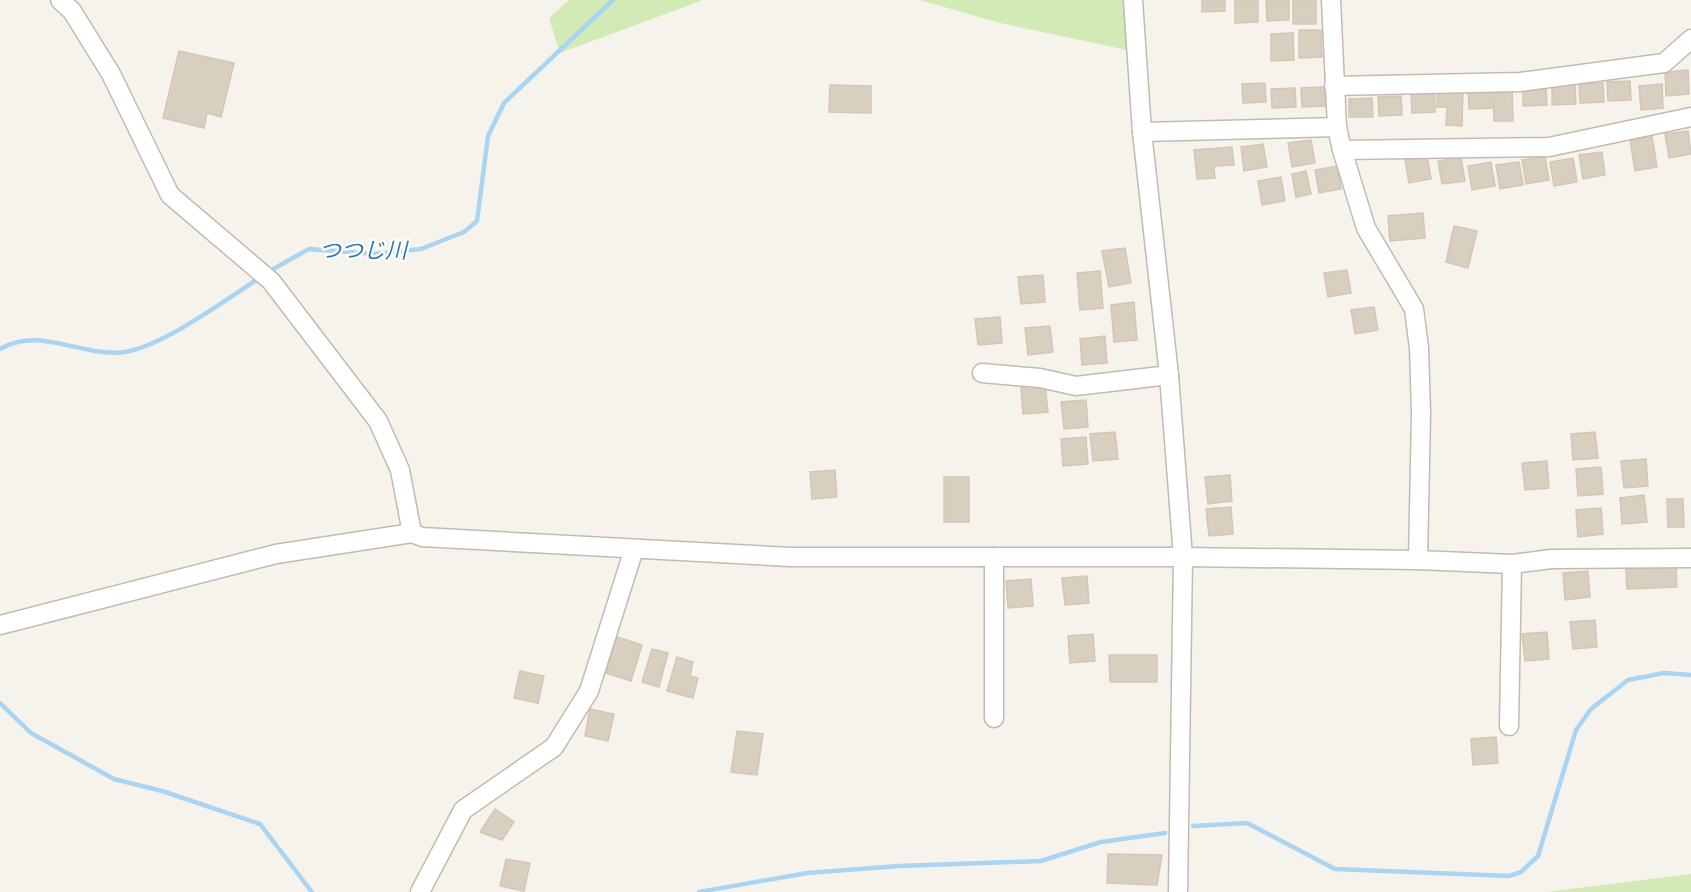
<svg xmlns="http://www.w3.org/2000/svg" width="1691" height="892" viewBox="0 0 1691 892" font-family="Figtree,'Noto Sans JP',sans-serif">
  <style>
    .green { fill: #d2eab5 }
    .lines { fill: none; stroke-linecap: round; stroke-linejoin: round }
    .stream { stroke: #a9d4f2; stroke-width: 4.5 }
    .building { fill: #d8cfc1; stroke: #d3c7b4; stroke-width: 1.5 }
    .minor-casing { stroke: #c2bbae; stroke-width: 21 }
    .minor { stroke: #fff; stroke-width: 18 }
    .labels { text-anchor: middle; stroke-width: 4.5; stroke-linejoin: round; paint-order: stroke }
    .water-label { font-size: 22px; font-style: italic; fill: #2e7ab2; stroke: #fff }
  </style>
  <rect width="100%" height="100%" fill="#f6f3ec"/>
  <g class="green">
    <path d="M 569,0 L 703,0 L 560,53 L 549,18 Z"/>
    <path d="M 920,0 L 1127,0 L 1127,50 L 1000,23 Z"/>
    <path d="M 1691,874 L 1691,892 L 1547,892 Z"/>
  </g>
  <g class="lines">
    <g class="stream">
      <path d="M 268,272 L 309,249 L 375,254 L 421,249 L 464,232 L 477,221 L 488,136 L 504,103 L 613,0"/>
      <path d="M 0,349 C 40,325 82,358 125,352 C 163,346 227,299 261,277"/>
      <path d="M 0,703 L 31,733 L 114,779 L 162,791 L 260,824 L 312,892"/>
      <path d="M 1193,826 L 1247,823 L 1335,869 L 1509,876 L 1521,872 L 1538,856 L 1576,730 L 1591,709 L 1628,680 L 1664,673 L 1691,675"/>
      <path d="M 699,892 L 807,873 L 899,866 L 1041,861 L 1101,842 L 1165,833"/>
    </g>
  </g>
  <g class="building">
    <path d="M 1202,0 L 1225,0 L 1225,11 L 1202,12 Z"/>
    <path d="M 1235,0 L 1258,0 L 1258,22 L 1235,23 Z"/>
    <path d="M 1266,0 L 1289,0 L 1289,20 L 1267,21 Z"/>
    <rect x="1293" y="0" width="23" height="24"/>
    <path d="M 1299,30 L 1321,30 L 1322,57 L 1299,58 Z"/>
    <path d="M 1293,33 L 1294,60 L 1271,61 L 1271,34 Z"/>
    <path d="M 179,51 L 234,63 L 221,117 L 207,113 L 204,128 L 163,118 Z"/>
    <path d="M 1688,70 L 1689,94 L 1666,96 L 1665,72 Z"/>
    <path d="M 1630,81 L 1631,100 L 1608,101 L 1607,82 Z"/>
    <path d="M 1265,83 L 1266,102 L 1243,103 L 1242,84 Z"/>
    <path d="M 1603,83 L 1604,102 L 1580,103 L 1579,84 Z"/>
    <path d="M 1662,84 L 1663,108 L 1641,110 L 1639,86 Z"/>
    <path d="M 830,85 L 871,86 L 871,113 L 829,112 Z"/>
    <path d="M 1575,85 L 1576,104 L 1552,105 L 1552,86 Z"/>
    <path d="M 1546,86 L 1547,105 L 1523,106 L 1523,87 Z"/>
    <path d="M 1324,87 L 1325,106 L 1302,107 L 1301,88 Z"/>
    <path d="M 1512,87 L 1513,121 L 1494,121 L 1493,88 Z"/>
    <path d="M 1295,88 L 1296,107 L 1272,108 L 1271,89 Z"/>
    <path d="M 1491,89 L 1492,108 L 1469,109 L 1468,90 Z"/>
    <path d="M 1438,90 L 1463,91 L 1462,126 L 1446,125 L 1447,107 L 1437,107 Z"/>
    <path d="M 1435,93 L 1435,112 L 1412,113 L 1411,94 Z"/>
    <path d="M 1401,96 L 1402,115 L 1379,116 L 1378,97 Z"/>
    <path d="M 1372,98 L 1373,117 L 1349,117 L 1349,99 Z"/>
    <path d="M 1688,131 L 1691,154 L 1669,158 L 1665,134 Z"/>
    <path d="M 1652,136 L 1657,167 L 1635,171 L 1630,140 Z"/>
    <path d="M 1311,140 L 1315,163 L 1292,167 L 1288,143 Z"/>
    <path d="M 1263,144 L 1267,167 L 1244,171 L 1241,147 Z"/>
    <path d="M 1232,147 L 1234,165 L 1214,166 L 1215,178 L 1197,179 L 1194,150 Z"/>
    <path d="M 1602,152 L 1605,175 L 1583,179 L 1579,155 Z"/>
    <path d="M 1427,155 L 1431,179 L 1409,183 L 1405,159 Z"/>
    <path d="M 1461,157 L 1465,181 L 1442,184 L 1438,161 Z"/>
    <path d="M 1545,157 L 1549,180 L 1526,184 L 1522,160 Z"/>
    <path d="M 1573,158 L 1577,182 L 1554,186 L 1550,162 Z"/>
    <path d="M 1491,162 L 1495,186 L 1472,190 L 1468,166 Z"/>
    <path d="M 1519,162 L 1523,185 L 1500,189 L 1496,165 Z"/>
    <path d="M 1337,166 L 1341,189 L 1319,193 L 1315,170 Z"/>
    <path d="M 1306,171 L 1311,194 L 1296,197 L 1292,174 Z"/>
    <path d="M 1281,177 L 1285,201 L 1262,205 L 1258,181 Z"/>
    <path d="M 1423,213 L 1425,238 L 1390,241 L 1388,216 Z"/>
    <path d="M 1454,226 L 1477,231 L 1468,268 L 1446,262 Z"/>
    <path d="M 1125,248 L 1131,283 L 1109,287 L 1102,251 Z"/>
    <path d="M 1347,270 L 1351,293 L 1328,297 L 1324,273 Z"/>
    <path d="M 1100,271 L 1103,308 L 1080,310 L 1077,273 Z"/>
    <path d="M 1043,275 L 1045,302 L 1021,304 L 1018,277 Z"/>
    <path d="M 1134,302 L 1137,340 L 1114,342 L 1111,305 Z"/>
    <path d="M 1374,307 L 1378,330 L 1355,334 L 1351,310 Z"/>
    <path d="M 1000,317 L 1002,343 L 978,345 L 975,319 Z"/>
    <path d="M 1050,326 L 1053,352 L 1028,355 L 1025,328 Z"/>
    <path d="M 1105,336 L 1107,363 L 1082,365 L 1080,339 Z"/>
    <path d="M 1045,385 L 1048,412 L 1023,414 L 1021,387 Z"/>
    <path d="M 1086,400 L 1088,427 L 1064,429 L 1061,402 Z"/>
    <path d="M 1115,432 L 1118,459 L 1093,461 L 1090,434 Z"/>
    <path d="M 1595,432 L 1598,458 L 1573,460 L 1571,434 Z"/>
    <path d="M 1086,437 L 1088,464 L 1063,466 L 1061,439 Z"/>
    <path d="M 1646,459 L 1648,486 L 1624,488 L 1621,461 Z"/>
    <path d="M 1547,461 L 1549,488 L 1525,490 L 1522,463 Z"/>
    <path d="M 1601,467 L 1603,494 L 1578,496 L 1576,469 Z"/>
    <path d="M 835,470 L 837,497 L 812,499 L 810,472 Z"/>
    <path d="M 1230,475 L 1232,501 L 1208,504 L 1205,477 Z"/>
    <rect x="944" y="477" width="25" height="45"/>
    <path d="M 1644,495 L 1647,522 L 1622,524 L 1620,498 Z"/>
    <path d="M 1667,499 L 1683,499 L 1684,527 L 1668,527 Z"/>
    <path d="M 1231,507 L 1233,534 L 1209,536 L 1206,509 Z"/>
    <path d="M 1601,508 L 1603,534 L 1578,537 L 1576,510 Z"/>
    <path d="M 1676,567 L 1677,587 L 1627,589 L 1626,569 Z"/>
    <path d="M 1588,571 L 1590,597 L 1565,600 L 1563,573 Z"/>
    <path d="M 1087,576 L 1089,603 L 1065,605 L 1062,578 Z"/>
    <path d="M 1031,579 L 1033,606 L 1008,608 L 1006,581 Z"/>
    <path d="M 1595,620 L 1597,647 L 1573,649 L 1570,622 Z"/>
    <path d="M 1547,632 L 1549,659 L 1525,661 L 1522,634 Z"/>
    <path d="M 1093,634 L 1095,661 L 1070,663 L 1068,636 Z"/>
    <path d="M 617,637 L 642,645 L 631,681 L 606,673 Z"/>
    <path d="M 652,649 L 668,653 L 659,687 L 642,682 Z"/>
    <path d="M 1109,655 L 1157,655 L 1157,682 L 1110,682 Z"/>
    <path d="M 677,657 L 693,662 L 690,676 L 698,678 L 693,698 L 667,691 Z"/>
    <path d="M 520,671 L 544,676 L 538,703 L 514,698 Z"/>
    <path d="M 590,709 L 614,714 L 608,741 L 585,736 Z"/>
    <path d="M 737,731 L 763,734 L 757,775 L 731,772 Z"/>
    <path d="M 1496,737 L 1498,763 L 1473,765 L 1471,739 Z"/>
    <path d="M 495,809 L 514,822 L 502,840 L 480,832 Z"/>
    <path d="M 1108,854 L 1162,855 L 1157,885 L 1107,883 Z"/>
    <path d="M 506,859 L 530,863 L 524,891 L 500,886 Z"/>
  </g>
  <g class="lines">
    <g class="minor-casing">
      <g id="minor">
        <path d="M 60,0 L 72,11 L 111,74 L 170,195 L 271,281 L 378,421 L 400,470 L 412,533 L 422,537 L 790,557 L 1183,557 L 1418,560 L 1512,564 L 1551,559 L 1691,558"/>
        <path d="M 1133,0 L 1142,132 L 1169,375 L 1183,557 L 1178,892"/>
        <path d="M 1331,0 L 1337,127 L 1342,150 L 1366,228 L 1414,309 L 1419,348 L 1421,413 L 1418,560"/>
        <path d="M 1334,86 L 1520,82 L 1664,63 L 1691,39"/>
        <path d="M 1142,132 L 1337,127"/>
        <path d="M 1342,150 L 1549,147 L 1691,117"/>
        <path d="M 982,373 L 1040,378 L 1076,386 L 1169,375"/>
        <path d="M 994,557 L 994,718"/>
        <path d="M 0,625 L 276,554 L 412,533"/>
        <path d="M 1509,726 L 1512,564"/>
        <path d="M 420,892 L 463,810 L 554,747 L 589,691 L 634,549"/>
      </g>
    </g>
    <use href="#minor" class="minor"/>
  </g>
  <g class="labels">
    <g class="water-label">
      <text x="363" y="258">つつじ川</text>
    </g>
  </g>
</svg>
